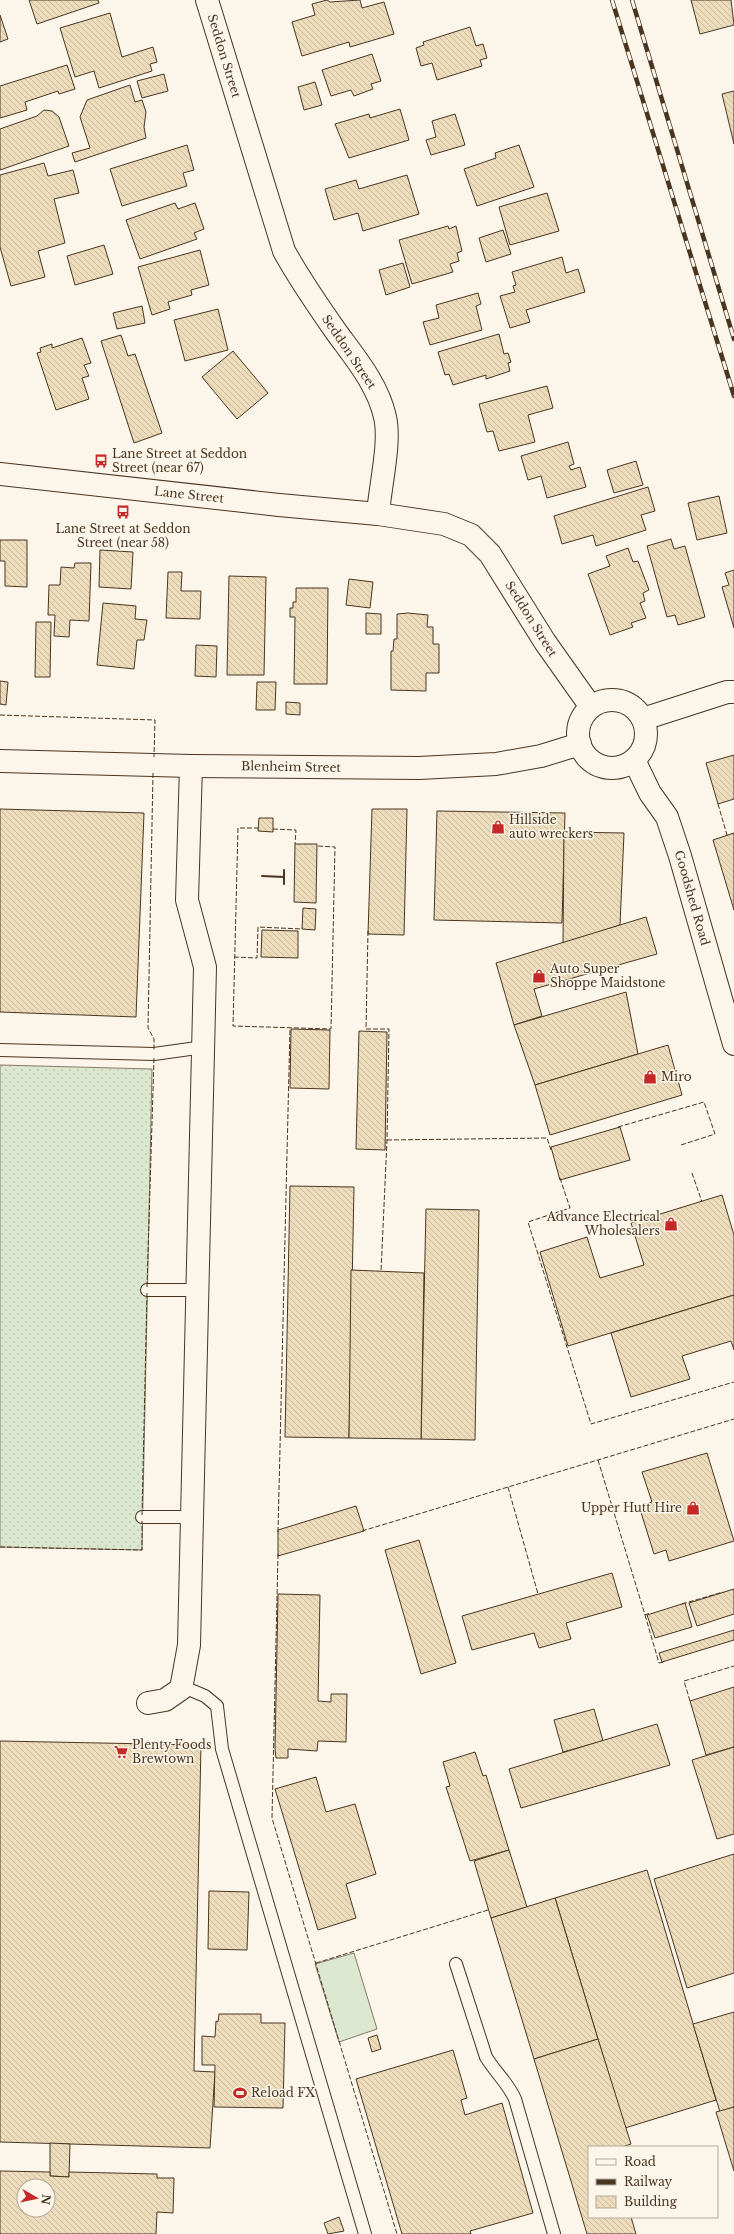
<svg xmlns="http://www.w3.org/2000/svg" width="734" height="2234" viewBox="0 0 734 2234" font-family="'Libre Baskerville',serif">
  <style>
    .grass { fill: url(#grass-dots); stroke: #887966 }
    .garden { fill: #dce7d0; stroke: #887966 }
    .building { fill: url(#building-back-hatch); stroke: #4a3520; fill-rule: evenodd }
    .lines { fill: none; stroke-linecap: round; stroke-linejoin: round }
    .lane-casing { stroke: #4a3520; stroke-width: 14 }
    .street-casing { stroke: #4a3520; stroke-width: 24 }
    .secondary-casing { stroke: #4a3520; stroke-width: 24 }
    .lane { stroke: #fbf6e9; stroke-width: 12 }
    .street { stroke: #fbf6e9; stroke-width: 22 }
    .secondary { stroke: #fbf6e9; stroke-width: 22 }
    .rail-casing { stroke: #4a3520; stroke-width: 4.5 }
    .rail { stroke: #fbf6e9; stroke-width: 3; stroke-dasharray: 9; stroke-linecap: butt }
    .fence { stroke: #4a3520; stroke-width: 1; stroke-dasharray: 5 2; stroke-linecap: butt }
    .wall { stroke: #4a3520; stroke-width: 2 }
    .labels { text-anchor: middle; stroke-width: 3; stroke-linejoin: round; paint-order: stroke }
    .street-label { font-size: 12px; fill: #4a3520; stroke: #fbf6e9 }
    .poi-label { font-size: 12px; fill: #4a3520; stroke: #fbf6e9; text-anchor: start }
  </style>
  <defs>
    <pattern id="grass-dots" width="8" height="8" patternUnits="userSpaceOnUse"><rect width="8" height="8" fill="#dce7d0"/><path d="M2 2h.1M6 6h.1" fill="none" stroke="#bec7b2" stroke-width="1.8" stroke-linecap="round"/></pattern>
    <pattern id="building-back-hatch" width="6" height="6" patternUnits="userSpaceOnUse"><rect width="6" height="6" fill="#ecdcbc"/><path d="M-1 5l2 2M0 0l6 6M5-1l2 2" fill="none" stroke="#ccbda1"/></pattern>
  </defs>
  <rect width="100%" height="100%" fill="#fbf6e9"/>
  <path class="grass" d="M 0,1065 L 152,1069 L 142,1550 L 0,1547 Z"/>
  <path class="garden" d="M 354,1953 L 377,2029 L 339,2042 L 315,1964 Z"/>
  <g class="building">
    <path d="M 29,0 L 98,0 L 99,3 L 37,24 Z"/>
    <path d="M 327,0 L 330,2 L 360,0 L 362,8 L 384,2 L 394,34 L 350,47 L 349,42 L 302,56 L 292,22 L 315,15 L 312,4 Z"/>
    <path d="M 691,0 L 731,0 L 734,25 L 700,34 Z"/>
    <path d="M 110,13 L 122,57 L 153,47 L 157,62 L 150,64 L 152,71 L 99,88 L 94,71 L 75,77 L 60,28 Z"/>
    <path d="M 0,15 L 8,39 L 0,42 Z"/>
    <path d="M 470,27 L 476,46 L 483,44 L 487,58 L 480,60 L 482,66 L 437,80 L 432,63 L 421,66 L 416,48 L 424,45 L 423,42 Z"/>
    <path d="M 372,54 L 381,81 L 371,84 L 373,89 L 354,96 L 351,90 L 331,96 L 322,70 Z"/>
    <path d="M 67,65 L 75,89 L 59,94 L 58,91 L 25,102 L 27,110 L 0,118 L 0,86 Z"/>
    <path d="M 164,74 L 168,91 L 142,98 L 137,81 Z"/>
    <path d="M 315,82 L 322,105 L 304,110 L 298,87 Z"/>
    <path d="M 130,85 L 135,102 L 142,100 L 146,112 L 144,127 L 146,138 L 75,162 L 72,153 L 90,148 L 80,117 L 87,100 Z"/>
    <path d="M 734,91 L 734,144 L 722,94 Z"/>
    <path d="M 400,109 L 409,140 L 349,158 L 335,124 L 369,114 L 370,118 Z"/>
    <path d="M 44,110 L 52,111 L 59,117 L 69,146 L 0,170 L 0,129 L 37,116 Z"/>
    <path d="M 455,114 L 465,145 L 431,155 L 426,140 L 436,137 L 432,121 Z"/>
    <path d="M 187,145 L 194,170 L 183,173 L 187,186 L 122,206 L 110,169 Z"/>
    <path d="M 519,145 L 534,187 L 477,206 L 464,169 L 496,158 L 495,153 Z"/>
    <path d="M 44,163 L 48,176 L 73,170 L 79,193 L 54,199 L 65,243 L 38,251 L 45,277 L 11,286 L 0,247 L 0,175 Z"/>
    <path d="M 407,175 L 419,214 L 363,231 L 358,213 L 334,220 L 325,189 L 356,180 L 359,189 Z"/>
    <path d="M 547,193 L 559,231 L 510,245 L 499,207 Z"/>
    <path d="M 175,203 L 178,209 L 195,203 L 204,229 L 194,233 L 197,239 L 140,259 L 126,220 Z"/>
    <path d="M 448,226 L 449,229 L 456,226 L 462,251 L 457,253 L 459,261 L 450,264 L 453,272 L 412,284 L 399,240 Z"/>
    <path d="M 503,230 L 511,254 L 486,262 L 479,238 Z"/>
    <path d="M 104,245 L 113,274 L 75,285 L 67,256 Z"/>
    <path d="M 200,250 L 209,285 L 191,290 L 192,295 L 168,302 L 170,309 L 152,315 L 138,267 Z"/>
    <path d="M 562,257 L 566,273 L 578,269 L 585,292 L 526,310 L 530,322 L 510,328 L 500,296 L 515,292 L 513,286 L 516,285 L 512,272 Z"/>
    <path d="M 403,263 L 410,287 L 386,295 L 379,270 Z"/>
    <path d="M 478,293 L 481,304 L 476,306 L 482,330 L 430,345 L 423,322 L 439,318 L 436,305 Z"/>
    <path d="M 142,306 L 145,323 L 117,329 L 113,313 Z"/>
    <path d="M 218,309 L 228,350 L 185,361 L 174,320 Z"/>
    <path d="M 499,334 L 504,354 L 508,353 L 511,362 L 508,363 L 510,371 L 486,379 L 486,375 L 453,385 L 449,374 L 445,375 L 438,352 Z"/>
    <path d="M 121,335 L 128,356 L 135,354 L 162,433 L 134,443 L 101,341 Z"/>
    <path d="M 82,338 L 91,363 L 84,365 L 89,376 L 82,378 L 89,399 L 56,410 L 37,353 L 41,352 L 40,348 L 52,344 L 52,348 Z"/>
    <path d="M 233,351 L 268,393 L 237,419 L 202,377 Z"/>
    <path d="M 547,386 L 553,408 L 528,415 L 535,442 L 499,451 L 493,431 L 487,432 L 479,404 Z"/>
    <path d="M 568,442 L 574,464 L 569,466 L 571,470 L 580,467 L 586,487 L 547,498 L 541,476 L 528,480 L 521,456 Z"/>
    <path d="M 636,461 L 643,485 L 614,493 L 607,470 Z"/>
    <path d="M 648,487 L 655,511 L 641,515 L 646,530 L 596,546 L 593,535 L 562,544 L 554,516 Z"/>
    <path d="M 719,496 L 727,533 L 697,540 L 688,503 Z"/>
    <path d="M 671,539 L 674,549 L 685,546 L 705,617 L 678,625 L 675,615 L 667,617 L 647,546 Z"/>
    <path d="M 0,540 L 27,540 L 27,587 L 5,586 L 5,561 L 0,561 Z"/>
    <path d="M 628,548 L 633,562 L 638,561 L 649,590 L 643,593 L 645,601 L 640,603 L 646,618 L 631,623 L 633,627 L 610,635 L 588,574 L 610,566 L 606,556 Z"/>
    <path d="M 100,550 L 133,552 L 131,589 L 99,587 Z"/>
    <path d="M 75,563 L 91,563 L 89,621 L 70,620 L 69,637 L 54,636 L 55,615 L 48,615 L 49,585 L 60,585 L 61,567 L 74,568 Z"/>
    <path d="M 734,570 L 734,628 L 722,587 L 729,585 L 725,573 Z"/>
    <path d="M 168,572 L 182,572 L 181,591 L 201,591 L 200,619 L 166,618 Z"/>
    <path d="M 229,576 L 266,577 L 264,675 L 227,675 Z"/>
    <path d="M 349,579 L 373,582 L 370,608 L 346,605 Z"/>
    <path d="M 296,588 L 328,588 L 327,684 L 294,684 L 295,617 L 290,617 L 290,608 L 293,608 L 293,602 L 296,602 Z"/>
    <path d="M 103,603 L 136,606 L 135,619 L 147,620 L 144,640 L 137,640 L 134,669 L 97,665 Z"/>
    <path d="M 366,613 L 381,614 L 381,634 L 366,634 Z"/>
    <path d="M 408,613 L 428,615 L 427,627 L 433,627 L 433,644 L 439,644 L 439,673 L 426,673 L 426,691 L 391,690 L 391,651 L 393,651 L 394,639 L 397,639 L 397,614 Z"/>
    <path d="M 36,622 L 51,622 L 50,677 L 35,677 Z"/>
    <path d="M 196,645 L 217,646 L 216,677 L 195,676 Z"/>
    <path d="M 0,681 L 8,682 L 6,705 L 0,704 Z"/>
    <path d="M 257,682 L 276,682 L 275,710 L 256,710 Z"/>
    <path d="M 286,702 L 300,703 L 300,715 L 286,714 Z"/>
    <path d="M 734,755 L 734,799 L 718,804 L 706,763 Z"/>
    <path d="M 0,809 L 144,813 L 136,1017 L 0,1012 Z"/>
    <path d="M 372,809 L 407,809 L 404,935 L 368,934 Z"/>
    <path d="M 437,811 L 565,813 L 562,923 L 434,920 Z"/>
    <path d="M 259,818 L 273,818 L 273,832 L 258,831 Z"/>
    <path d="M 564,832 L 624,833 L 620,925 L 563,944 Z"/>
    <path d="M 734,833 L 734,910 L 713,840 Z"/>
    <path d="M 295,844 L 317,844 L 316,903 L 294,902 Z"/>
    <path d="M 303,908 L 316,909 L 315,930 L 302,929 Z"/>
    <path d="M 646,917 L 657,954 L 534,989 L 542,1016 L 514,1025 L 496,963 Z"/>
    <path d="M 262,930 L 298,931 L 298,958 L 261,957 Z"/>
    <path d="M 626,992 L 638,1054 L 535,1085 L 514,1025 Z"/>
    <path d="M 291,1029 L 330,1030 L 329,1089 L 290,1088 Z"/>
    <path d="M 359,1031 L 387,1032 L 385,1150 L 356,1149 Z"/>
    <path d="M 668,1045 L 682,1095 L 550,1135 L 535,1085 Z"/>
    <path d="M 620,1127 L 630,1160 L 560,1180 L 551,1147 Z"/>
    <path d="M 290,1186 L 354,1187 L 349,1438 L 285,1437 Z"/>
    <path d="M 722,1195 L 734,1235 L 734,1295 L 568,1346 L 540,1252 L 587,1237 L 600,1278 L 644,1265 L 631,1223 Z"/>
    <path d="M 426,1209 L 479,1210 L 475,1440 L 421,1439 Z"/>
    <path d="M 351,1270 L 424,1273 L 421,1439 L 349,1438 Z"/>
    <path d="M 734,1295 L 734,1350 L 731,1341 L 682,1356 L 690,1379 L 631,1397 L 611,1333 Z"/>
    <path d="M 707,1453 L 734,1541 L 669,1561 L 666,1550 L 654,1554 L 639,1506 L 652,1502 L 642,1472 Z"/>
    <path d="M 356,1506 L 364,1531 L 278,1556 L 278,1530 Z"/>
    <path d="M 419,1540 L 456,1663 L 421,1674 L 385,1550 Z"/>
    <path d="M 612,1573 L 622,1607 L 566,1623 L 571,1639 L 539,1648 L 534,1633 L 472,1650 L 462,1616 Z"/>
    <path d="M 734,1589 L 734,1614 L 697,1626 L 689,1603 Z"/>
    <path d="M 278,1594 L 320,1595 L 318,1701 L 331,1702 L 331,1694 L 347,1694 L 346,1742 L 318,1741 L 317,1751 L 288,1749 L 288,1758 L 276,1758 L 275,1749 Z"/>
    <path d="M 685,1603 L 692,1627 L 655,1638 L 647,1615 Z"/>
    <path d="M 734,1630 L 734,1640 L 662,1662 L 659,1653 Z"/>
    <path d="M 734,1687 L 734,1747 L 706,1755 L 690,1701 Z"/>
    <path d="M 594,1709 L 603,1741 L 563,1752 L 554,1720 Z"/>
    <path d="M 657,1724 L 670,1765 L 521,1808 L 509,1769 Z"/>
    <path d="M 0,1741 L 201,1745 L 194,2071 L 215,2072 L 210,2148 L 0,2142 Z"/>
    <path d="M 734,1747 L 734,1834 L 717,1839 L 692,1760 Z"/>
    <path d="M 475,1752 L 483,1776 L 486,1775 L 509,1850 L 470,1861 L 446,1787 L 450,1786 L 443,1762 Z"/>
    <path d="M 316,1777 L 326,1812 L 355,1804 L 376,1874 L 346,1884 L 356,1918 L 318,1930 L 275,1789 Z"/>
    <path d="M 509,1850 L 527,1907 L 491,1918 L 474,1861 Z"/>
    <path d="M 734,1854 L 734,1973 L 687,1988 L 654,1879 Z"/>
    <path d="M 647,1870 L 716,2100 L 625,2128 L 555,1898 Z"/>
    <path d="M 209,1891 L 249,1892 L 247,1950 L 208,1949 Z"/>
    <path d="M 555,1898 L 598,2039 L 534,2059 L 491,1918 Z"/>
    <path d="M 734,2012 L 734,2107 L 720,2112 L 693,2024 Z"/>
    <path d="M 219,2014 L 261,2014 L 261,2023 L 285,2023 L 283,2108 L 214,2107 L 215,2065 L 202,2065 L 202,2036 L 215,2037 L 216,2021 L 218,2022 Z"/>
    <path d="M 377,2035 L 381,2049 L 372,2052 L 368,2038 Z"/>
    <path d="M 598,2039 L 631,2144 L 622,2147 L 589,2147 L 589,2217 L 631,2217 L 636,2234 L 587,2234 L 534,2059 Z"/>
    <path d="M 453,2050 L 467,2098 L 461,2100 L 465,2115 L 502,2103 L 533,2213 L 470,2231 L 471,2234 L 402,2234 L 356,2079 Z"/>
    <path d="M 734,2107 L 734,2171 L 716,2112 Z"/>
    <path d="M 50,2143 L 70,2144 L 69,2177 L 50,2176 Z"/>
    <path d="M 0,2171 L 50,2172 L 50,2176 L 69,2177 L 69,2172 L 157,2174 L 157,2178 L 174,2178 L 173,2213 L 157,2212 L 156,2234 L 0,2234 ZM 24,2186 L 48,2186 L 48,2210 L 24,2210 Z"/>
    <path d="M 339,2217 L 344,2231 L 328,2234 L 324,2223 Z"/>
  </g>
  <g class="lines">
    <g class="lane-casing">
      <g id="lane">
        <path d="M 0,1050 L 154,1054 L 204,1047"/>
        <path d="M 147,1290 L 198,1290"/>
        <path d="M 142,1517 L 192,1517"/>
        <path d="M 181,1686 L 205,1696 L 217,1706 L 222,1749 L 365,2234"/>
        <path d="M 456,1964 L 486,2057 C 495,2072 508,2083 515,2099 L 554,2234"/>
      </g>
    </g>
    <g class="street-casing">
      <g id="street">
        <path d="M 207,0 L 284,251 C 300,280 318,306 337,333 C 356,359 378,385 385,417 C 391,442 380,486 378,514"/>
        <path d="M 0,761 L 191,766 L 419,768 L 496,764 L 541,756 L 580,744"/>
        <path d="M 148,1703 L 165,1700 L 181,1689 L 189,1645 L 205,967 L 187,900 L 191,766"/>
      </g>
    </g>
    <g class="secondary-casing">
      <g id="secondary">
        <path d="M 0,474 L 279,505 L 378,514 L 444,524 L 471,535 L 490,554 L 545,642 L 591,707"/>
        <circle cx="612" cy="734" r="34"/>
        <path d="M 643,719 L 727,692 L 734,692"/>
        <path d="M 634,760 L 650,793 L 667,817 L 680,856 L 734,1044"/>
      </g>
    </g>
    <use href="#lane" class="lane"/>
    <use href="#street" class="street"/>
    <use href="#secondary" class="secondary"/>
    <g class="rail-casing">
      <g id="rail">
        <path d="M 612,0 L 734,396"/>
        <path d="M 632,0 L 734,339"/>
      </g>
    </g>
    <use href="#rail" class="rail"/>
    <g class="fence">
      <path d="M 0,715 L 155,720 L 154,757"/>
      <path d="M 153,773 L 148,1028 L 154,1039 L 154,1051"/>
      <path d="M 718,804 L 727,835"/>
      <path d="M 259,828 L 238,828 L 233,1026 L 331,1029 L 335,847 L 317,846"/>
      <path d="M 273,829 L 296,830 L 295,844"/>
      <path d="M 368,931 L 366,1029 L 389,1029 L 387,1140 L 381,1272"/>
      <path d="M 234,957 L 257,958 L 258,927 L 302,929"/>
      <path d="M 618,1127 L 704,1102 L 715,1134 L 681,1145"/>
      <path d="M 387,1140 L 547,1138 L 551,1150"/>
      <path d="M 692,1173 L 702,1202"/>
      <path d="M 560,1178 L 570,1208 L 528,1222 L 591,1424 L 734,1382"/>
      <path d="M 147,1287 L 154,1057"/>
      <path d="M 598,1460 L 645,1615 L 650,1613"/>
      <path d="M 508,1487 L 538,1594"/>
      <path d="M 142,1515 L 147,1293"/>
      <path d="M 362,1531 L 734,1419"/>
      <path d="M 278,1532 L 290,1028"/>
      <path d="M 0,1547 L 142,1550 L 142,1521"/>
      <path d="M 278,1554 L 272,1818 L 397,2234"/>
      <path d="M 682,1604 L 723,1592"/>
      <path d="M 645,1615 L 659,1663 L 664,1662"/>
      <path d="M 690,1701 L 684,1681 L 734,1666"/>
      <path d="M 316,1963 L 488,1910"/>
    </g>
    <g class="wall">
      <path d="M 262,876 L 284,877"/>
      <path d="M 284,884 L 284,870"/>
    </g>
  </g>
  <defs>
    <g id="bus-bare" transform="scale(1.08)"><path d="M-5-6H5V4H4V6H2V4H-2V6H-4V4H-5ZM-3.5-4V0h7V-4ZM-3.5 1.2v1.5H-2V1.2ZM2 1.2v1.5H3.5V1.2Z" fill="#c62828" stroke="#fbf6e9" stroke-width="2.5" paint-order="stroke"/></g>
    <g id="shop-bare" transform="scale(1.08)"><path d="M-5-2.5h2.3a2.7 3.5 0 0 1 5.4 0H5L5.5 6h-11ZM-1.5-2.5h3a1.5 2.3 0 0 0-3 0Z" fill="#c62828" stroke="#fbf6e9" stroke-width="2.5" paint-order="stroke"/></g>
    <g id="supermarket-bare" transform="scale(1.08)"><path d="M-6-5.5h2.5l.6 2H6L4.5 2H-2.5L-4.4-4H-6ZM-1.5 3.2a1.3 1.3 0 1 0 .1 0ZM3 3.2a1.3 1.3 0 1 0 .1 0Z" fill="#c62828" stroke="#fbf6e9" stroke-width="2.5" paint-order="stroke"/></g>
    <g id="stadium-bare" transform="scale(1.08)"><path d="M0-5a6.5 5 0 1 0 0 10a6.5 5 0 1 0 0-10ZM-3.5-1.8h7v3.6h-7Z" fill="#c62828" stroke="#fbf6e9" stroke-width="2.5" paint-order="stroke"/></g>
  </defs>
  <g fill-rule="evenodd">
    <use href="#bus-bare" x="101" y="461"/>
    <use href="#bus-bare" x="123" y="512"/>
    <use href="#shop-bare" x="498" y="827"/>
    <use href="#shop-bare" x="539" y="976"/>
    <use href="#shop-bare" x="650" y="1077"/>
    <use href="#shop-bare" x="671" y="1224"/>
    <use href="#shop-bare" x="693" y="1508"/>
    <use href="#supermarket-bare" x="121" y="1752"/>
    <use href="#stadium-bare" x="240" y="2093"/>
  </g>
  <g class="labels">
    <g class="street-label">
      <text transform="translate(224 56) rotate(73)" y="4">Seddon Street</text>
      <text transform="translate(349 352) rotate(56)" y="4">Seddon Street</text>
      <text transform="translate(189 495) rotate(6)" y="4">Lane Street</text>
      <text transform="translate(531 619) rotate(58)" y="4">Seddon Street</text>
      <text transform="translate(291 767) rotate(1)" y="4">Blenheim Street</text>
      <text transform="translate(692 898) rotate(74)" y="4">Goodshed Road</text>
    </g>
    <g class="poi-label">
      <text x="112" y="458">Lane Street at Seddon<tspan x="112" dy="14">Street (near 67)</tspan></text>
      <text x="123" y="533" text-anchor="middle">Lane Street at Seddon<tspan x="123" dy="14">Street (near 58)</tspan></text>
      <text x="509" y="824">Hillside<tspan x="509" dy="14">auto wreckers</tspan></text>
      <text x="550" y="973">Auto Super<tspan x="550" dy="14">Shoppe Maidstone</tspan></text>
      <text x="661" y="1081">Miro</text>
      <text x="660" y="1221" text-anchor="end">Advance Electrical<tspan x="660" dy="14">Wholesalers</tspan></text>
      <text x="682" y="1512" text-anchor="end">Upper Hutt Hire</text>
      <text x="132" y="1749">Plenty Foods<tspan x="132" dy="14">Brewtown</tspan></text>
      <text x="251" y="2097">Reload FX</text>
    </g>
  </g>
  <rect x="588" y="2146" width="130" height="72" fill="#fbf6e9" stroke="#b4a999"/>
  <rect x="596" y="2159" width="20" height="6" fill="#fbf6e9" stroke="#b4a999"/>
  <text x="624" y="2166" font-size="12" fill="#4a3520">Road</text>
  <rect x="596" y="2179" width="20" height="6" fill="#4a3520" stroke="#b4a999"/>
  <text x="624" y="2186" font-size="12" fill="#4a3520">Railway</text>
  <rect x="596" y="2196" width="20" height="12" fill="url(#building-back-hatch)" stroke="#b4a999"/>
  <text x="624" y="2206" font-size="12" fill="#4a3520">Building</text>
  <g transform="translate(36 2198) rotate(99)"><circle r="19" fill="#fbf6e9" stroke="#b4a999"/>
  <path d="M0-3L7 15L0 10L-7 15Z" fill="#c62828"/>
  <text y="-6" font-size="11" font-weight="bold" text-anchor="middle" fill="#4a3520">N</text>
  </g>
</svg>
